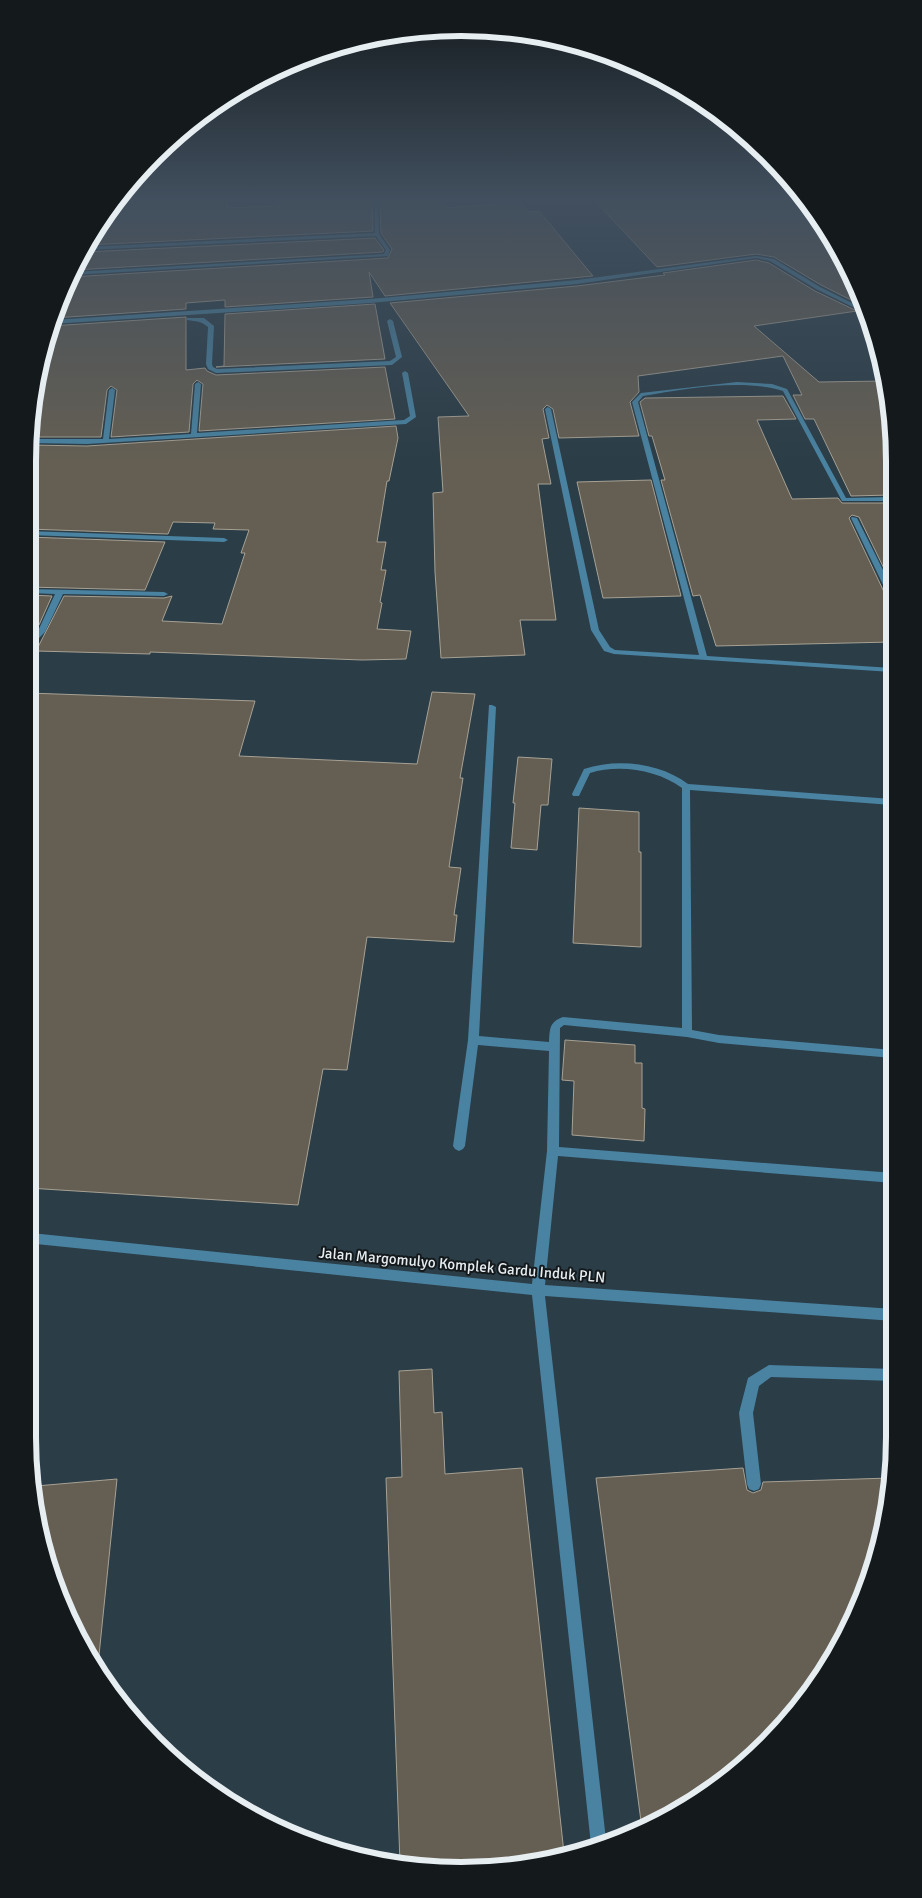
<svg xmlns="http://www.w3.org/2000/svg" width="922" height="1898" viewBox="0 0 922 1898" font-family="Signika,sans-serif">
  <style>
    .built { fill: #2b3d47 }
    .building { fill: #655f53; stroke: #a7a194 }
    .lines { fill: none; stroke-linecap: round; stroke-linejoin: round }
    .service { fill: #4983a1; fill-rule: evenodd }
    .labels { text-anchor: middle; stroke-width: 4; stroke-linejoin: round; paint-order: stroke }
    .near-street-label { font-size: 15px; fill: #e7eef2; stroke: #14191c }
    .rim { fill: none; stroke: #e7eef2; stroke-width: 6 }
  </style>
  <rect width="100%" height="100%" fill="#273238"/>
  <path class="built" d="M 119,197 L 805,197 L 862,295 L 891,404 L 894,1437 L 886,1522 L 861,1603 L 822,1678 L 768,1743 L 653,1826 L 517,1867 L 376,1862 L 244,1812 L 175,1763 L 117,1701 L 51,1577 L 28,1437 L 28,461 L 36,376 L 61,295 L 101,220 Z"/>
  <g class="building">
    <path d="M 228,197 L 227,208 L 278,206 L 278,197 L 372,199 L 373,231 L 87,245 L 101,220 L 117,200 Z"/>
    <path d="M 394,197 L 440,197 L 447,208 L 520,202 L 528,212 L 539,211 L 593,276 L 385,296 L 369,272 L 373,297 L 225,307 L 225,300 L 186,303 L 186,309 L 54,318 L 61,295 L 70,277 L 388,258 L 392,249 L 381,233 L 380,198 Z"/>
    <path d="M 629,197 L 685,197 L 688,199 L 711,197 L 805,197 L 862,295 L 865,307 L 821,285 L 774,257 L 756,254 L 657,267 L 594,200 Z"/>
    <path d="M 375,238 L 384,250 L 383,252 L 74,270 L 84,252 Z"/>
    <path d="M 756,260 L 769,263 L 815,291 L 857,311 L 754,326 L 819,382 L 884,381 L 891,404 L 891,495 L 851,496 L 814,419 L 805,419 L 793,395 L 802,395 L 783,356 L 638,376 L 639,392 L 630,402 L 639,436 L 559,438 L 553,409 L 547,405 L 543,409 L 549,438 L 542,439 L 551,484 L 538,484 L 556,620 L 520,620 L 525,655 L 441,658 L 435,572 L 433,493 L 443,492 L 438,417 L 469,416 L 390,303 L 577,286 L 665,275 L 663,273 Z"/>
    <path d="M 375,304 L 385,359 L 216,367 L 224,366 L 225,314 Z"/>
    <path d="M 186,317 L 186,370 L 205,368 L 207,371 L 216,375 L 385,367 L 395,419 L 199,431 L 203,384 L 197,380 L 193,384 L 189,432 L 111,437 L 117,390 L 111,386 L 107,390 L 101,437 L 30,437 L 36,376 L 51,326 Z"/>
    <path d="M 783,396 L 796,419 L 757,420 L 792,499 L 838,498 L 842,503 L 891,503 L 891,583 L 859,517 L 852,515 L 849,518 L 885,594 L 891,597 L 892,642 L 716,646 L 700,595 L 693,596 L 661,480 L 665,480 L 652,436 L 649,436 L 640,402 L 645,398 Z"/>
    <path d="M 396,426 L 398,438 L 389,481 L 387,481 L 377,542 L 386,542 L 381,570 L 386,570 L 380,602 L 382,603 L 377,629 L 411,631 L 406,659 L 362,660 L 150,652 L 150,654 L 36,651 L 64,596 L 164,598 L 172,596 L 162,621 L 222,624 L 245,553 L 241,553 L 249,530 L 213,529 L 215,523 L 173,522 L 168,534 L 28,529 L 29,445 L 87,446 Z"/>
    <path d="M 651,480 L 681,596 L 603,598 L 577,482 Z"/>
    <path d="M 28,537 L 165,542 L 145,590 L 28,587 Z"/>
    <path d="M 28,595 L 52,596 L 39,625 L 28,624 Z"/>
    <path d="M 432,692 L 475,694 L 460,778 L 463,778 L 449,867 L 461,868 L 454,915 L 457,915 L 454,942 L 367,937 L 347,1070 L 323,1069 L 298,1205 L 28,1188 L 28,693 L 255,701 L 239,756 L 417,764 Z"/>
    <path d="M 518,757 L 552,759 L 548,805 L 541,805 L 537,850 L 511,848 L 515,803 L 513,803 Z"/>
    <path d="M 579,808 L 639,812 L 639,852 L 641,852 L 641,947 L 573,943 Z"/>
    <path d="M 565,1040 L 635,1045 L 635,1063 L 642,1063 L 642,1108 L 645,1109 L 644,1141 L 572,1135 L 574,1081 L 562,1080 Z"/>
    <path d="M 432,1369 L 434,1413 L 442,1412 L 445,1474 L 522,1468 L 564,1853 L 517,1867 L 400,1863 L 386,1478 L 402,1477 L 399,1371 Z"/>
    <path d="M 743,1468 L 747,1490 L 753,1493 L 761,1490 L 763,1482 L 890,1478 L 886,1522 L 861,1603 L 822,1678 L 768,1743 L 653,1826 L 642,1829 L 596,1478 Z"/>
    <path d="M 117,1479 L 98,1665 L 51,1577 L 36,1486 Z"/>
  </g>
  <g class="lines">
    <g class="service">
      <path d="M 374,197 L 378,197 L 379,234 L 390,250 L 388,256 L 71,275 L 73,272 L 384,254 L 386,250 L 376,236 L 84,250 L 86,247 L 375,233 Z"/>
      <path d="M 756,256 L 774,259 L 820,287 L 864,309 L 859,310 L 816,289 L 770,261 L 756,258 L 577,284 L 370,303 L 52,324 L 53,320 L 370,299 L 577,280 Z"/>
      <path d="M 187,318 L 204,318 L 214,326 L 212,364 L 213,367 L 217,369 L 390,361 L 396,357 L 387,321 L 390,319 L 393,321 L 402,357 L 392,365 L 216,373 L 208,369 L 206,364 L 208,327 C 199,320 198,322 187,320 Z"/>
      <path d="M 873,338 L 878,356 L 875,355 L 869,345 L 870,340 Z"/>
      <path d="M 405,371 L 408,373 L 416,417 L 406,424 L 87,444 L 29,443 L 30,439 L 103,439 L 109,390 L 112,388 L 115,390 L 109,439 L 191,434 L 195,384 L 198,382 L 201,384 L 197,433 L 404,420 L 410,416 L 402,373 Z"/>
      <path d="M 737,382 L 772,384 L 787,389 L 846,498 L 891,497 L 891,501 L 842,501 L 783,391 C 741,378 685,389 643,396 L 638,402 L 707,656 L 892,668 L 892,672 L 614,654 L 604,651 L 591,630 L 545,409 L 548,407 L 551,409 L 599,630 L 610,647 L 615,650 L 699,655 L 632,402 L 641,393 Z"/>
      <path d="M 852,517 L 857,518 L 891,586 L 891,595 L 887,593 L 851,518 Z"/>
      <path d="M 28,531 L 224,538 L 228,540 L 224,542 L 28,535 Z"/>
      <path d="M 28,589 L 164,592 L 168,594 L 164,596 L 63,594 L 45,632 L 31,646 L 28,646 L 28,640 L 38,631 L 55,594 L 28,593 Z"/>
      <path d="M 489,705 L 492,705 L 496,707 L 479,1036 L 549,1042 C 550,1029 549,1022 563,1017 L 682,1028 L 682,788 C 657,770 620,764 590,773 L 579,796 L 573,796 L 572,794 L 584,769 C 618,758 660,763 688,784 L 892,799 L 892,805 L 690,790 L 692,1030 L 719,1035 L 893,1050 L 893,1058 L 719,1043 L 687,1037 L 564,1025 L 560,1028 L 559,1147 L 894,1173 L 894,1183 L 558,1156 L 545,1285 L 894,1309 L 894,1321 L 545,1296 L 606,1840 L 591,1845 L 532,1295 L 36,1244 L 32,1262 L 28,1263 L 28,1233 L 31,1233 L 532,1284 L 547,1151 L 549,1051 L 478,1045 L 465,1146 L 463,1149 L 459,1151 L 455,1149 L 453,1146 L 468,1040 Z"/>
      <path d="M 769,1365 L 894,1369 L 894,1381 L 771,1377 L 759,1386 L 753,1413 L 761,1484 L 759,1489 L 754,1491 L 749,1489 L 747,1484 L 739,1413 L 748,1378 Z"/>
    </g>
  </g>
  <linearGradient id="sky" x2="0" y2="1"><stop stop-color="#151c1f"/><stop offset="0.43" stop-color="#414f5e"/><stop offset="1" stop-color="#414f5e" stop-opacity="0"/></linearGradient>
  <rect width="922" height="463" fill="url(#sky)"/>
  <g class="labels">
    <g class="near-street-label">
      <text transform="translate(462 1265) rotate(5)" y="5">Jalan Margomulyo Komplek Gardu Induk PLN</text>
    </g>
  </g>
  <path d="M0 0H922V1898H0ZM461 36H461A425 425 0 0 1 886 461V1437A425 425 0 0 1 461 1862H461A425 425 0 0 1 36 1437V461A425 425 0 0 1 461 36Z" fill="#14191c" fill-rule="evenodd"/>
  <path class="rim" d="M461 36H461A425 425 0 0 1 886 461V1437A425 425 0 0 1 461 1862H461A425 425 0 0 1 36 1437V461A425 425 0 0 1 461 36Z"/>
</svg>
